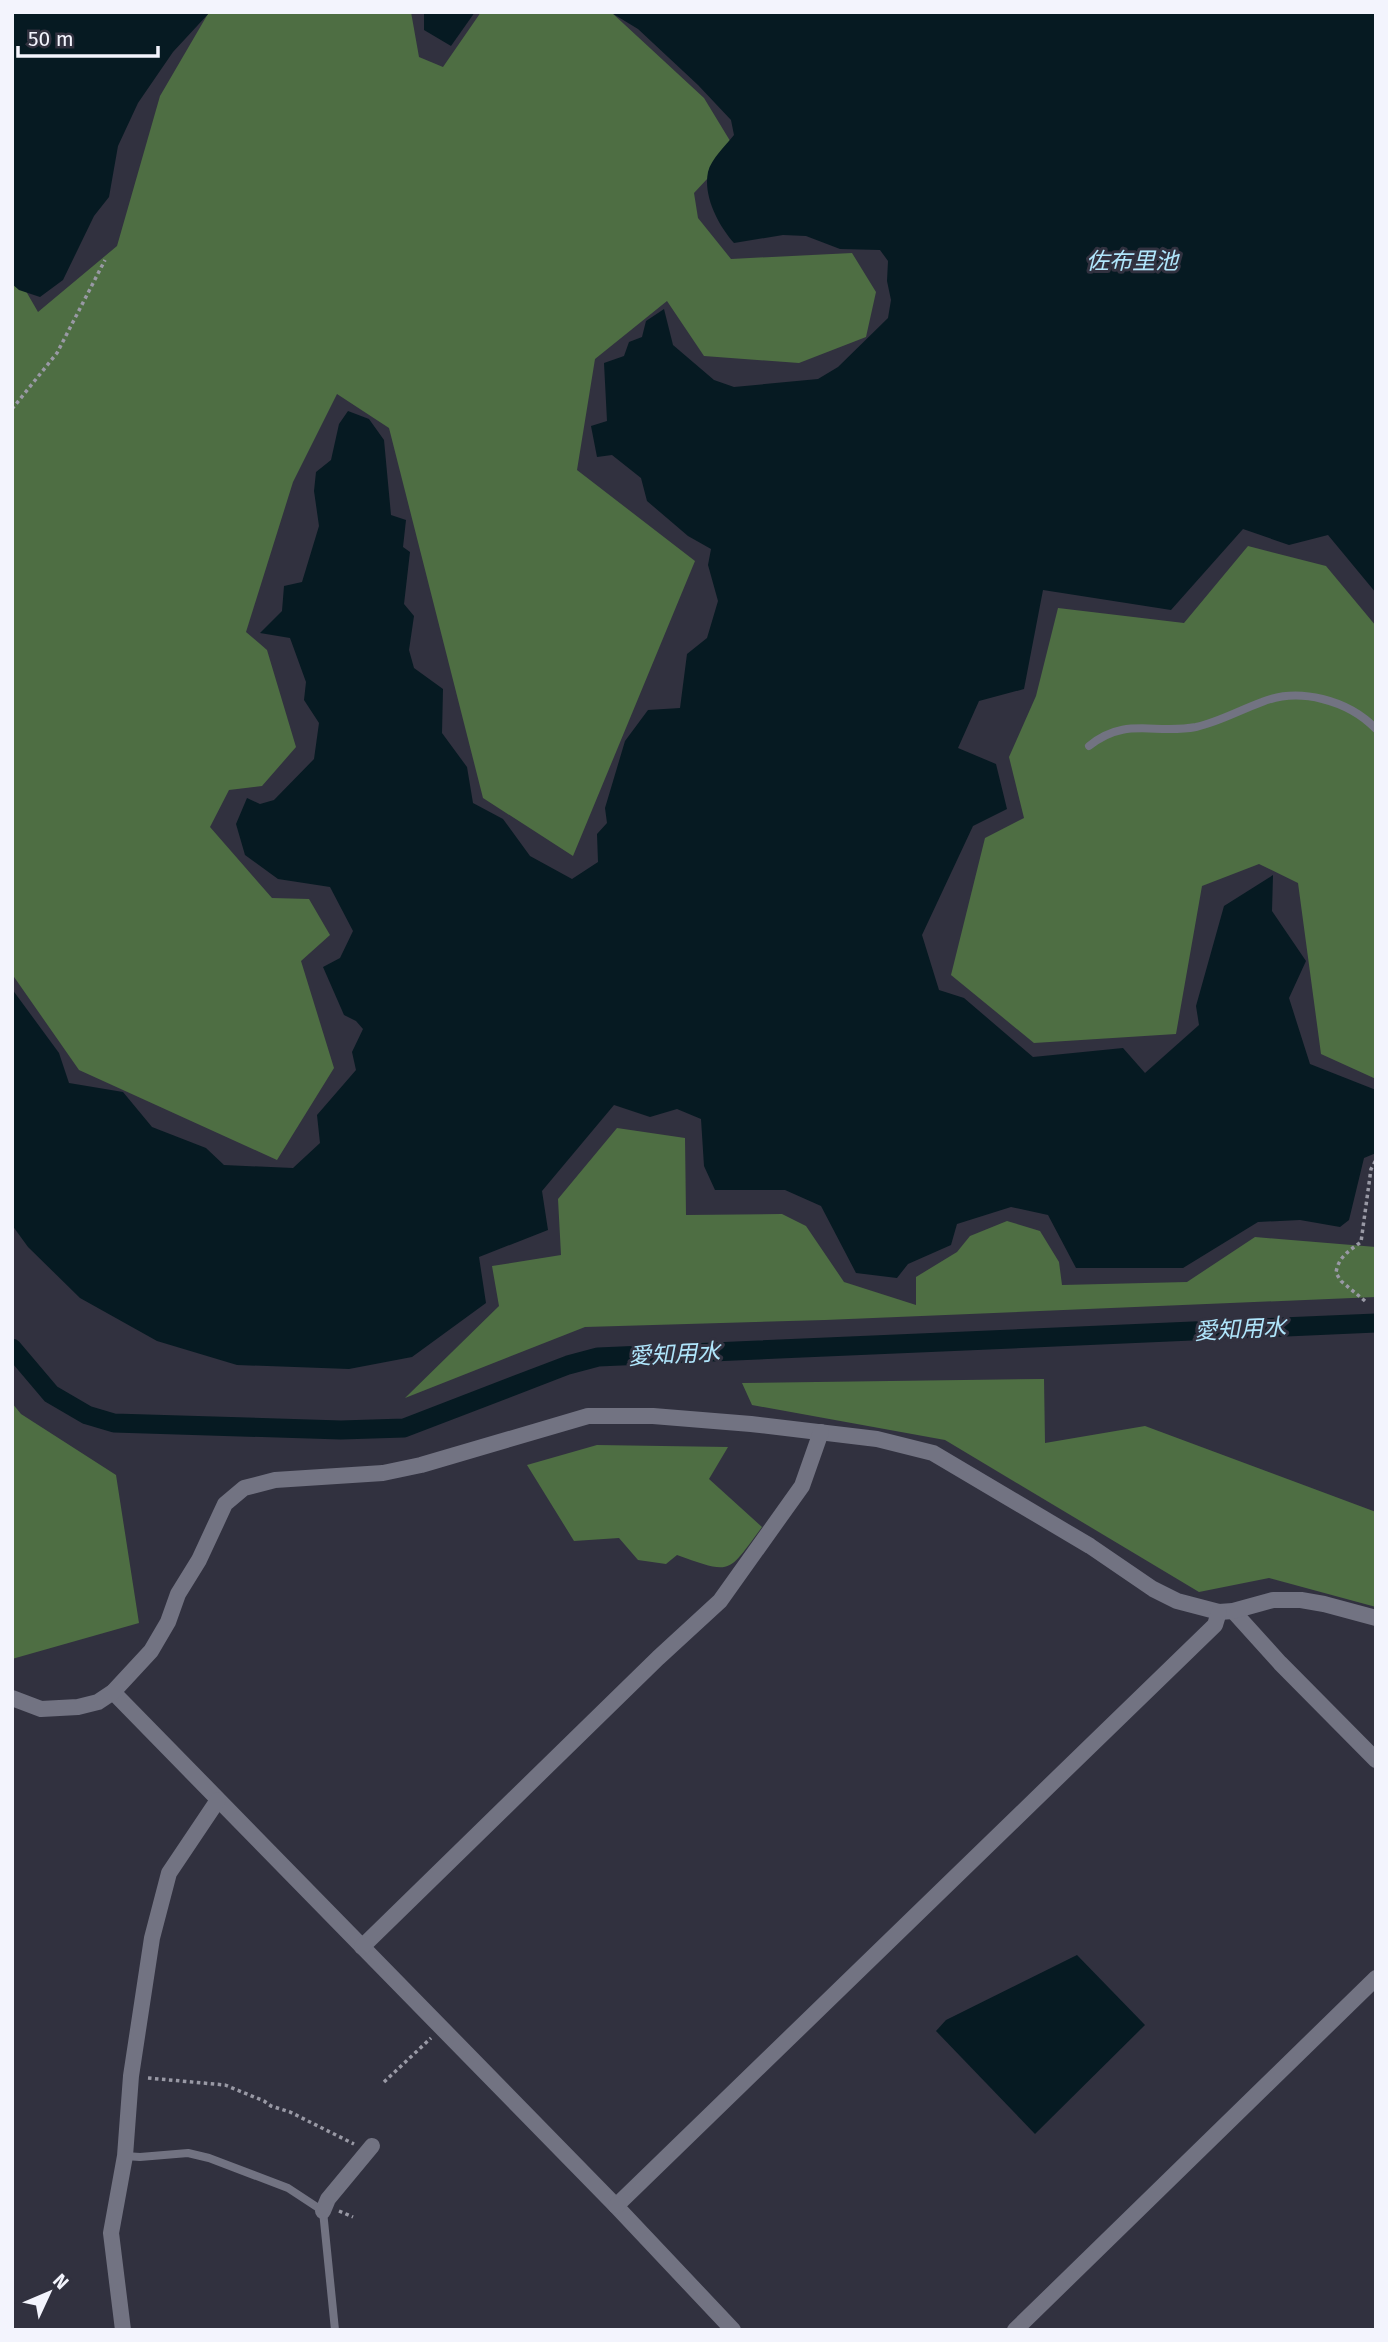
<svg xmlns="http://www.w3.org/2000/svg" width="1388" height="2342" viewBox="0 0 1388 2342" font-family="'Fira Sans','Noto Sans JP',sans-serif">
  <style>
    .forest { fill: #4e6e43 }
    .water { fill: #061a22 }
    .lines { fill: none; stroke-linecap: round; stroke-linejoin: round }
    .canal { stroke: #061a22; stroke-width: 19 }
    .path { stroke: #9999a5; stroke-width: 3.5; stroke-dasharray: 3.5 3.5; stroke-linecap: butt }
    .lane { stroke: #727382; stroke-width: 8 }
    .street { stroke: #727382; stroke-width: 16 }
    .labels { text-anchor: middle; stroke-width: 6; stroke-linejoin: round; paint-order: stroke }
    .water-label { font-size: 23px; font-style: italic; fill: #b0e6fc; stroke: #31313f }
  </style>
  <rect width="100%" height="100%" fill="#31313f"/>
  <g class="forest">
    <path d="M 209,12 L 411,12 L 419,57 L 443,67 L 481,12 L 611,12 L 704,98 L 735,149 L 694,193 L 698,218 L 731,259 L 852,253 L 876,292 L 866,337 L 799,363 L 704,356 L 667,301 L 595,359 L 577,470 L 695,561 L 573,856 L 483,798 L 389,428 L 337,394 L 293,482 L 246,632 L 267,650 L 296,747 L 262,786 L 229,790 L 210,827 L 272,898 L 309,899 L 330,935 L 301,961 L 334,1068 L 277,1160 L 79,1070 L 12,974 L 12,267 L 38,312 L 117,246 L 160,96 Z"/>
    <path d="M 1248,546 L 1326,566 L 1376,626 L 1376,1079 L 1321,1054 L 1298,883 L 1259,864 L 1202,886 L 1176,1034 L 1034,1043 L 951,975 L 985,838 L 1024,818 L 1009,757 L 1036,696 L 1058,608 L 1184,623 Z"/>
    <path d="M 617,1128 L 685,1138 L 686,1215 L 782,1214 L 806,1226 L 844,1282 L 916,1305 L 916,1277 L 957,1252 L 970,1236 L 1007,1221 L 1040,1231 L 1059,1262 L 1062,1285 L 1187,1282 L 1255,1237 L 1376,1247 L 1376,1297 L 825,1320 L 585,1327 L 405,1398 L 499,1306 L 492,1266 L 561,1255 L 558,1199 Z"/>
    <path d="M 1044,1379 L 1045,1443 L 1145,1426 L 1376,1512 L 1376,1607 L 1269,1578 L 1199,1592 L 945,1440 L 752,1405 L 742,1383 Z"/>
    <path d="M 12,1403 L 21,1414 L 116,1475 L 139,1623 L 12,1659 Z"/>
    <path d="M 597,1445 L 728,1447 L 709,1479 L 762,1527 C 727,1574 733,1575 677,1555 L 666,1564 L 638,1560 L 619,1538 L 574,1541 L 527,1465 Z"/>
  </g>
  <g class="water">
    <path d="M 15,12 L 210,12 L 173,52 L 138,103 L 118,146 L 109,197 L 94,216 L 63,280 L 40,297 L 19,290 L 12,284 L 12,19 Z"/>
    <path d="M 424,12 L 475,12 L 451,46 L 424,30 Z"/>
    <path d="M 610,12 L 1376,12 L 1376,593 L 1328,535 L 1289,545 L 1243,529 L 1171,610 L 1043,590 L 1024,689 L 979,701 L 958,748 L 996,764 L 1007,809 L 973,826 L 922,935 L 939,990 L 964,998 L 1033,1057 L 1123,1048 L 1145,1073 L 1199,1025 L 1196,1006 L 1224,906 L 1273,875 L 1272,911 L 1306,961 L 1289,998 L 1310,1064 L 1376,1090 L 1376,1153 L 1364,1158 L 1349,1220 L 1340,1227 L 1300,1220 L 1258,1222 L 1183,1268 L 1076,1268 L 1048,1215 L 1011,1207 L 957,1224 L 951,1245 L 908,1264 L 897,1278 L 856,1273 L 821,1206 L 785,1190 L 715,1190 L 704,1166 L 701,1119 L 677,1109 L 650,1117 L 614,1105 L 542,1191 L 548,1230 L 479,1257 L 486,1303 L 412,1357 L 349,1369 L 237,1365 L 157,1341 L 80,1298 L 28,1247 L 12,1225 L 12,989 L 59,1053 L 69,1083 L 123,1092 L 152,1127 L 206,1148 L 224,1165 L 293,1168 L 320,1143 L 317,1115 L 356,1070 L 352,1052 L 363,1029 L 356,1021 L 344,1015 L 323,967 L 340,958 L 353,931 L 330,887 L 278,879 L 245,855 L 236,824 L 247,798 L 260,804 L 274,800 L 314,759 L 319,723 L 304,700 L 306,682 L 290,638 L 260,633 L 282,611 L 284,586 L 302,582 L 319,526 L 314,491 L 316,472 L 331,460 L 339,424 L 348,411 L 369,419 L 384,440 L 391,515 L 406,520 L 403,547 L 410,552 L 404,604 L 414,616 L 409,650 L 414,668 L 443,689 L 442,733 L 467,767 L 473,803 L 503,819 L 530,856 L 572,879 L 598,862 L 597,834 L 607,823 L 605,808 L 625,741 L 648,710 L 680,708 L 687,654 L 707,638 L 718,601 L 708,565 L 711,549 L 688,536 L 647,501 L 641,478 L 612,455 L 597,457 L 591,426 L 607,421 L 604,363 L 624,356 L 629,342 L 642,337 L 646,321 L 664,309 L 673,345 L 714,380 L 734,387 L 818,379 L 838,367 L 888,318 L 891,300 L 887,281 L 888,261 L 880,250 L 840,249 L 806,236 L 783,235 L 734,243 C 718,225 703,196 708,172 C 711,159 726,145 734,135 L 731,120 L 698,85 L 638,29 Z"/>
    <path d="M 1077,1955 L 1145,2025 L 1035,2134 L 936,2031 L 946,2020 Z"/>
  </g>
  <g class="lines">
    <path class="canal" d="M 12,1348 L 51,1394 L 87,1415 L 114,1423 L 341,1430 L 404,1428 L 568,1365 L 598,1357 L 1376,1323"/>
    <g class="path">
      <path d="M 12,409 L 57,353 L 105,260"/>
      <path d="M 1365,1301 L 1341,1281 L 1336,1273 C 1338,1257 1349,1251 1361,1242 L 1371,1169 L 1376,1160"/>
      <path d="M 148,2078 L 225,2085 L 264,2101 L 271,2106 L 290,2112 L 354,2144"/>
      <path d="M 384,2082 L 431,2038"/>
      <path d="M 339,2211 L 353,2217"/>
    </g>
    <g class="lane">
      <path d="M 1089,746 C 1126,716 1154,735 1196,727 C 1219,722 1240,710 1262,702 C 1299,687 1348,700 1376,729"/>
      <path d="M 125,2156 L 140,2157 L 188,2153 L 209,2158 L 288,2188 L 323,2211 L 335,2330"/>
    </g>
    <g class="street">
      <path d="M 1233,1611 L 1280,1663 L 1376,1760"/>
      <path d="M 113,1692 L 616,2206 L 733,2330"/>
      <path d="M 12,1698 L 41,1709 L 78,1707 L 98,1702 L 113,1692 L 151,1651 L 168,1622 L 178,1594 L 199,1560 L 225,1504 L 244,1488 L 275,1480 L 383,1473 L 421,1465 L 588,1416 L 653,1416 L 751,1424 L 877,1439 L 933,1453 L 1090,1546 L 1153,1589 L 1177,1601 L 1219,1612 L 1233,1611 L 1273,1600 L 1301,1600 L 1324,1604 L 1376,1618"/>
      <path d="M 362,1947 L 658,1658 L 720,1601 L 802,1486 L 821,1432"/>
      <path d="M 616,2206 L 1215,1625 L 1219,1612"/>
      <path d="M 323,2211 L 328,2199 L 372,2146"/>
      <path d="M 123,2330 L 111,2233 L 125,2156 L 131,2076 L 152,1938 L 169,1873 L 218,1800"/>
      <path d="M 1015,2330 L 1376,1978"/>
    </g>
  </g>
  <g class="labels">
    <g class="water-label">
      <text x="1132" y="269">佐布里池</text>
      <text transform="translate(1240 1329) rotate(-3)" y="8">愛知用水</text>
      <text transform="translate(674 1354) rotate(-3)" y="8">愛知用水</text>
    </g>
  </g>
  <rect width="1388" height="2342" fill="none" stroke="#f3f4fd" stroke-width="28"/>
  <g transform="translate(49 2293) rotate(46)" stroke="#31313f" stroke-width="5" paint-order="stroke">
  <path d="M0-5L12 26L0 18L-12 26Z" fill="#f3f4fd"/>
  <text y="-10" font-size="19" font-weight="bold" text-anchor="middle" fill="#f3f4fd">N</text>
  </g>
  <path d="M18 46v10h140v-10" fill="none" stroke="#f3f4fd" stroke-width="3.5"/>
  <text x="28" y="46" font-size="21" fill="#f3f4fd" stroke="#31313f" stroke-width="5" paint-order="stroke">50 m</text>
</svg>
